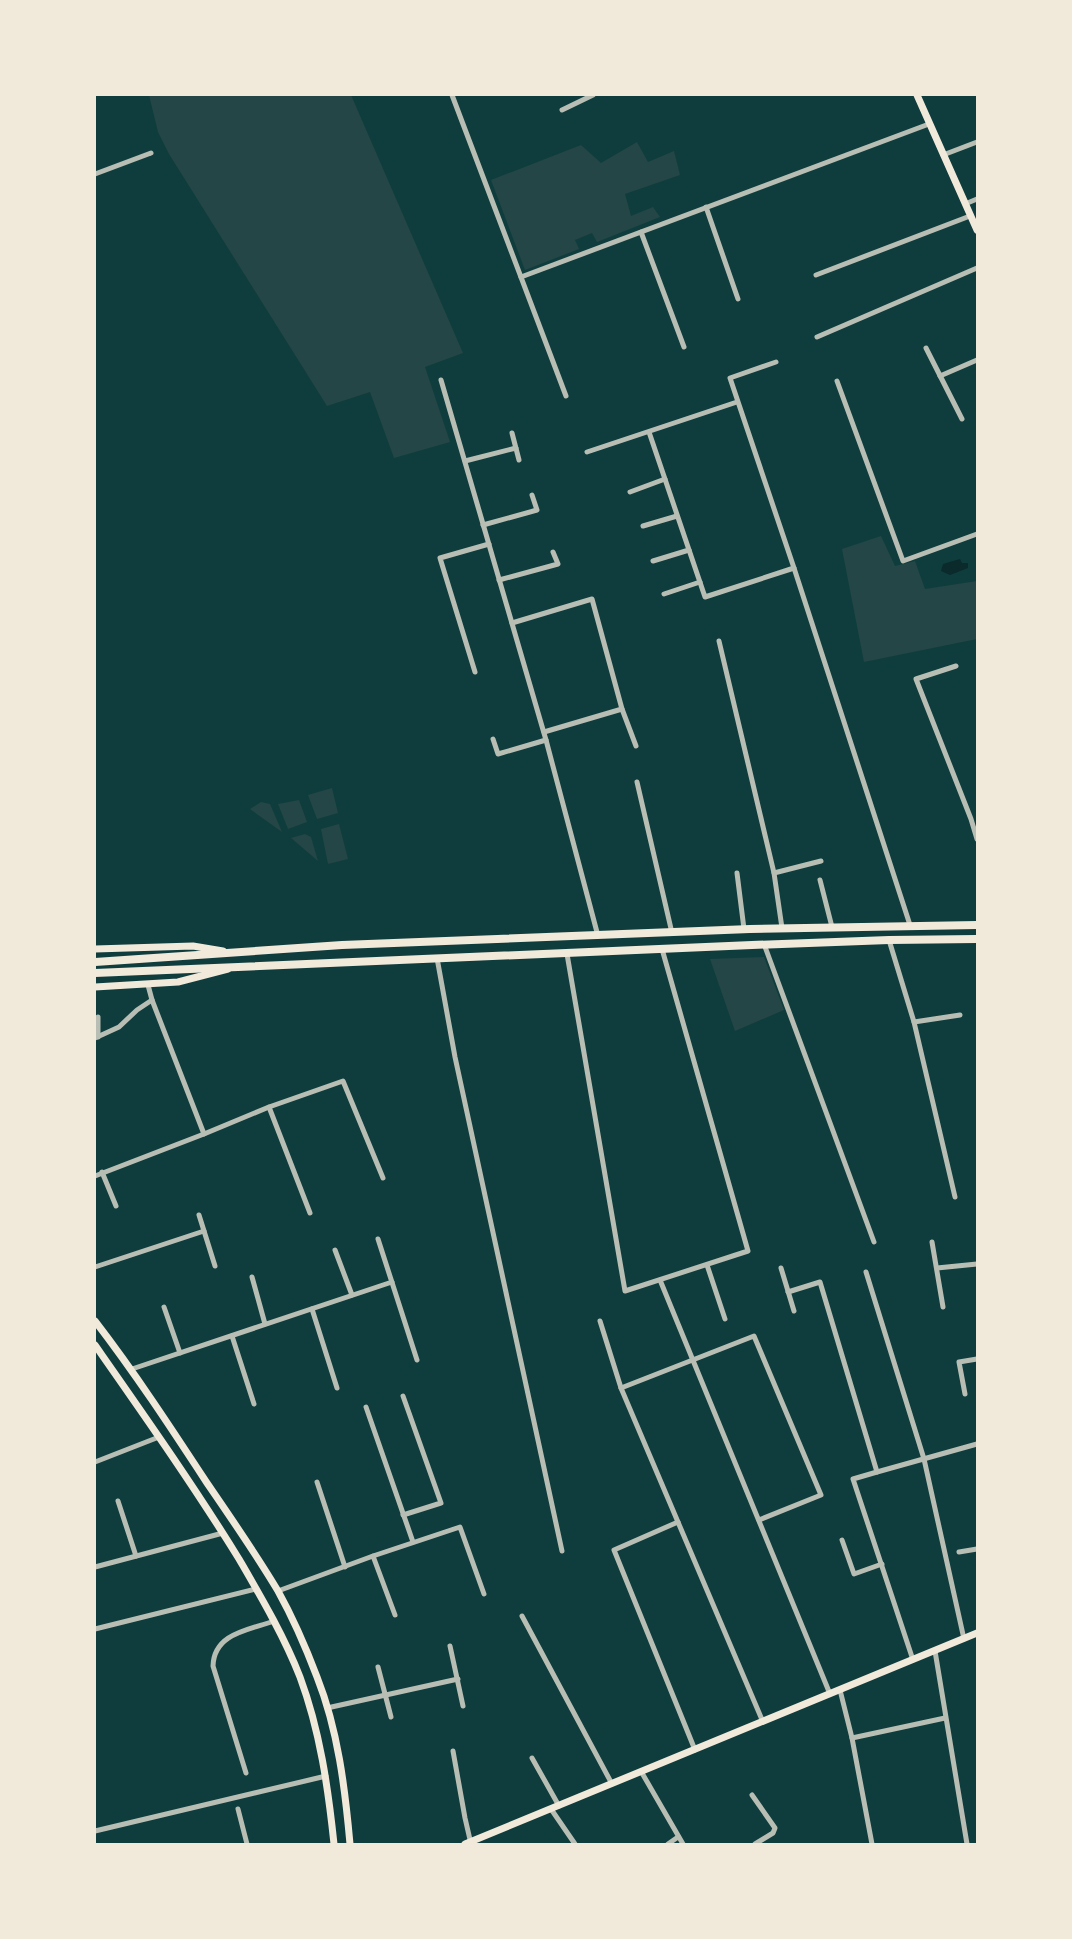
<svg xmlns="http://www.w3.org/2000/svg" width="1072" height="1939" viewBox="0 0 1072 1939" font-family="'Nunito Sans',sans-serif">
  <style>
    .green { fill: #244646 }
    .water { fill: #0a2a2b }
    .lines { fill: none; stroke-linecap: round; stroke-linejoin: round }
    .minor { stroke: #b8beb3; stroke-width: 5 }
    .secondary { stroke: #f1e9da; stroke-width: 7 }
    .primary { stroke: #f1e9da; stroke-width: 8 }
  </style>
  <rect width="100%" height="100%" fill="#0f3d3e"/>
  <g class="green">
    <path d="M 149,95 L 351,95 L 463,353 L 425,367 L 450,442 L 394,458 L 370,392 L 327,406 L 169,154 L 158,132 Z"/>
    <path d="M 637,142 L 648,162 L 674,151 L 680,175 L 625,194 L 631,216 L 653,207 L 660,217 L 597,242 L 592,233 L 575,240 L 579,249 L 525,270 L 491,180 L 581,145 L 601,163 Z"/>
    <path d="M 881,536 L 895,566 L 915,561 L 925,589 L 977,581 L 977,639 L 864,662 L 842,549 Z"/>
    <path d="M 332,788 L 338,813 L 317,819 L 308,795 Z"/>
    <path d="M 299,800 L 307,822 L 288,829 L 278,804 Z"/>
    <path d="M 261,802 L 270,804 L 282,832 L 250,809 Z"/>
    <path d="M 339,824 L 348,859 L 328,864 L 321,829 Z"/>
    <path d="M 305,834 L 311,837 L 318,861 L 291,838 Z"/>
    <path d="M 764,957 L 784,1010 L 735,1031 L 710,959 Z"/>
  </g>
  <path class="water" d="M 960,559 L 962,563 L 968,563 L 968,568 L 950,575 L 941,571 L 943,564 Z"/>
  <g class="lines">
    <g class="minor">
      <path d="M 452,95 L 566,396"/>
      <path d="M 562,110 L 593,95"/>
      <path d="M 943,155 L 977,142"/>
      <path d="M 95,174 L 151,153"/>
      <path d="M 965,204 L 977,199"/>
      <path d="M 706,207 L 738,299"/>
      <path d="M 641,232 L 684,347"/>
      <path d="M 816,275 L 970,216"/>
      <path d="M 521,277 L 929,124"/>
      <path d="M 817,337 L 977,268"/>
      <path d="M 926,348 L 962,419"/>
      <path d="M 776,362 L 730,378 L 794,568 L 910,925"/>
      <path d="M 940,376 L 977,360"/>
      <path d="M 441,380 L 546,740 L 598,936"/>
      <path d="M 837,381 L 903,561 L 977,534"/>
      <path d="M 649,432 L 705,597 L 794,568"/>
      <path d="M 512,433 L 519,460"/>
      <path d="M 587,452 L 737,402"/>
      <path d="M 465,461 L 516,448"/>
      <path d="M 630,492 L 665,479"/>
      <path d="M 483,525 L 537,510 L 532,495"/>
      <path d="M 643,526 L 677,516"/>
      <path d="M 653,561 L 689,550"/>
      <path d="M 499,580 L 558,564 L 553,552"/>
      <path d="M 664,594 L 700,582"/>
      <path d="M 512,623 L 592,599 L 622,709 L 636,746"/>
      <path d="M 719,641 L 774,873 L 782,928"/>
      <path d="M 956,666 L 916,679 L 971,819 L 977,839"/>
      <path d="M 475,672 L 440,558 L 489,544"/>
      <path d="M 544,732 L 622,709"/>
      <path d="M 493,739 L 498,754 L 546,740"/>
      <path d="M 637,782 L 672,933"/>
      <path d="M 737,873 L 744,929"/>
      <path d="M 774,873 L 821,861"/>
      <path d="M 820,880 L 832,927"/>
      <path d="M 889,940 L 914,1022 L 955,1197"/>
      <path d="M 764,944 L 874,1242"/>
      <path d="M 567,954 L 625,1291 L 748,1251 L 662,949"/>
      <path d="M 437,958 L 455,1057 L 562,1551"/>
      <path d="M 148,985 L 152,1000 L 204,1134"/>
      <path d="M 914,1022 L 960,1015"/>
      <path d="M 98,1037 L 98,1017"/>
      <path d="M 95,1038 L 119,1027 L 137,1010 L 152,1000"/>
      <path d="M 269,1107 L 310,1213"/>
      <path d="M 102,1172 L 116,1206"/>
      <path d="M 95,1176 L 204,1134 L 269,1107 L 343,1081 L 383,1178"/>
      <path d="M 199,1215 L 215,1266"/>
      <path d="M 378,1239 L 417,1360"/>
      <path d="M 932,1242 L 943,1307"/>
      <path d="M 335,1250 L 352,1295"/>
      <path d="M 707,1265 L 725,1319"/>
      <path d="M 95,1267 L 204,1231"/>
      <path d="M 781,1268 L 794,1311"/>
      <path d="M 937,1268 L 977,1264"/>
      <path d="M 866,1272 L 924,1459 L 964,1639"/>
      <path d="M 252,1277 L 265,1324"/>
      <path d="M 660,1280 L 830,1694"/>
      <path d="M 788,1292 L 820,1282 L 877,1472 L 853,1479 L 913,1660"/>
      <path d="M 164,1307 L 180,1353"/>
      <path d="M 312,1309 L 337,1388"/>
      <path d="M 600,1321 L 621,1388 L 763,1722"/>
      <path d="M 232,1336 L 254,1404"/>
      <path d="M 132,1369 L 392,1282"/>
      <path d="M 621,1388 L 754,1336 L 821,1495 L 759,1520"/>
      <path d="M 965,1394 L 959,1362 L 977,1359"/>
      <path d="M 403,1396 L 441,1503 L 403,1515"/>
      <path d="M 366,1407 L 413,1542"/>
      <path d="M 95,1462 L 159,1437"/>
      <path d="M 877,1472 L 977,1444"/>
      <path d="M 317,1482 L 345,1567"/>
      <path d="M 118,1501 L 136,1556"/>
      <path d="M 678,1522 L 614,1550 L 695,1750"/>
      <path d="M 842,1540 L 854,1574 L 882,1564"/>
      <path d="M 959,1552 L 977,1549"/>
      <path d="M 373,1556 L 395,1615"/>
      <path d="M 95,1567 L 223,1533"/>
      <path d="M 278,1591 L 373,1556 L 460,1527 L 484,1594"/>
      <path d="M 522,1616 L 612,1784"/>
      <path d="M 95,1629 L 256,1589"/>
      <path d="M 450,1646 L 463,1706"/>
      <path d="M 935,1651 L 967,1844"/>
      <path d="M 378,1667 L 391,1717"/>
      <path d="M 840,1690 L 852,1738 L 872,1844"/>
      <path d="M 327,1708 L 458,1679"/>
      <path d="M 852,1738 L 945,1718"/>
      <path d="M 453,1751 L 465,1818 L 471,1844"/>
      <path d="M 532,1758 L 559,1806"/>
      <path d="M 246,1773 L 213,1666 C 214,1633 249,1630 274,1621"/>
      <path d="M 642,1773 L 683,1844"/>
      <path d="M 752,1795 L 775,1828 L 773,1833 L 755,1844"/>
      <path d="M 238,1809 L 247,1844"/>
      <path d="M 551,1809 L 575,1844"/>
      <path d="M 95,1831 L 326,1776"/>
      <path d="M 668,1844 L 678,1837"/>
    </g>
    <g class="secondary">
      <path d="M 917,95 L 977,230"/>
      <path d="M 95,949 L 193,946 L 223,951"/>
      <path d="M 95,987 L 178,982 L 228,969"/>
      <path d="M 95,1321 C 135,1373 171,1428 207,1483 C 231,1518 256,1554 278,1591 C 293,1618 306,1648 317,1677 C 338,1730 345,1788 350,1844"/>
      <path d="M 95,1345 C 144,1415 194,1486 239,1559 C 261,1597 284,1636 300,1677 C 320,1731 328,1787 334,1844"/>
      <path d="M 465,1844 L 977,1633"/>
    </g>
    <g class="primary">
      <path d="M 95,962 L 342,945 L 750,929 L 977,925"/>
      <path d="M 95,973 L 752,945 L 889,940 L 977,939"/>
    </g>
  </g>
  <rect width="1072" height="1939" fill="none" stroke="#f1e9da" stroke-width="192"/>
</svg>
